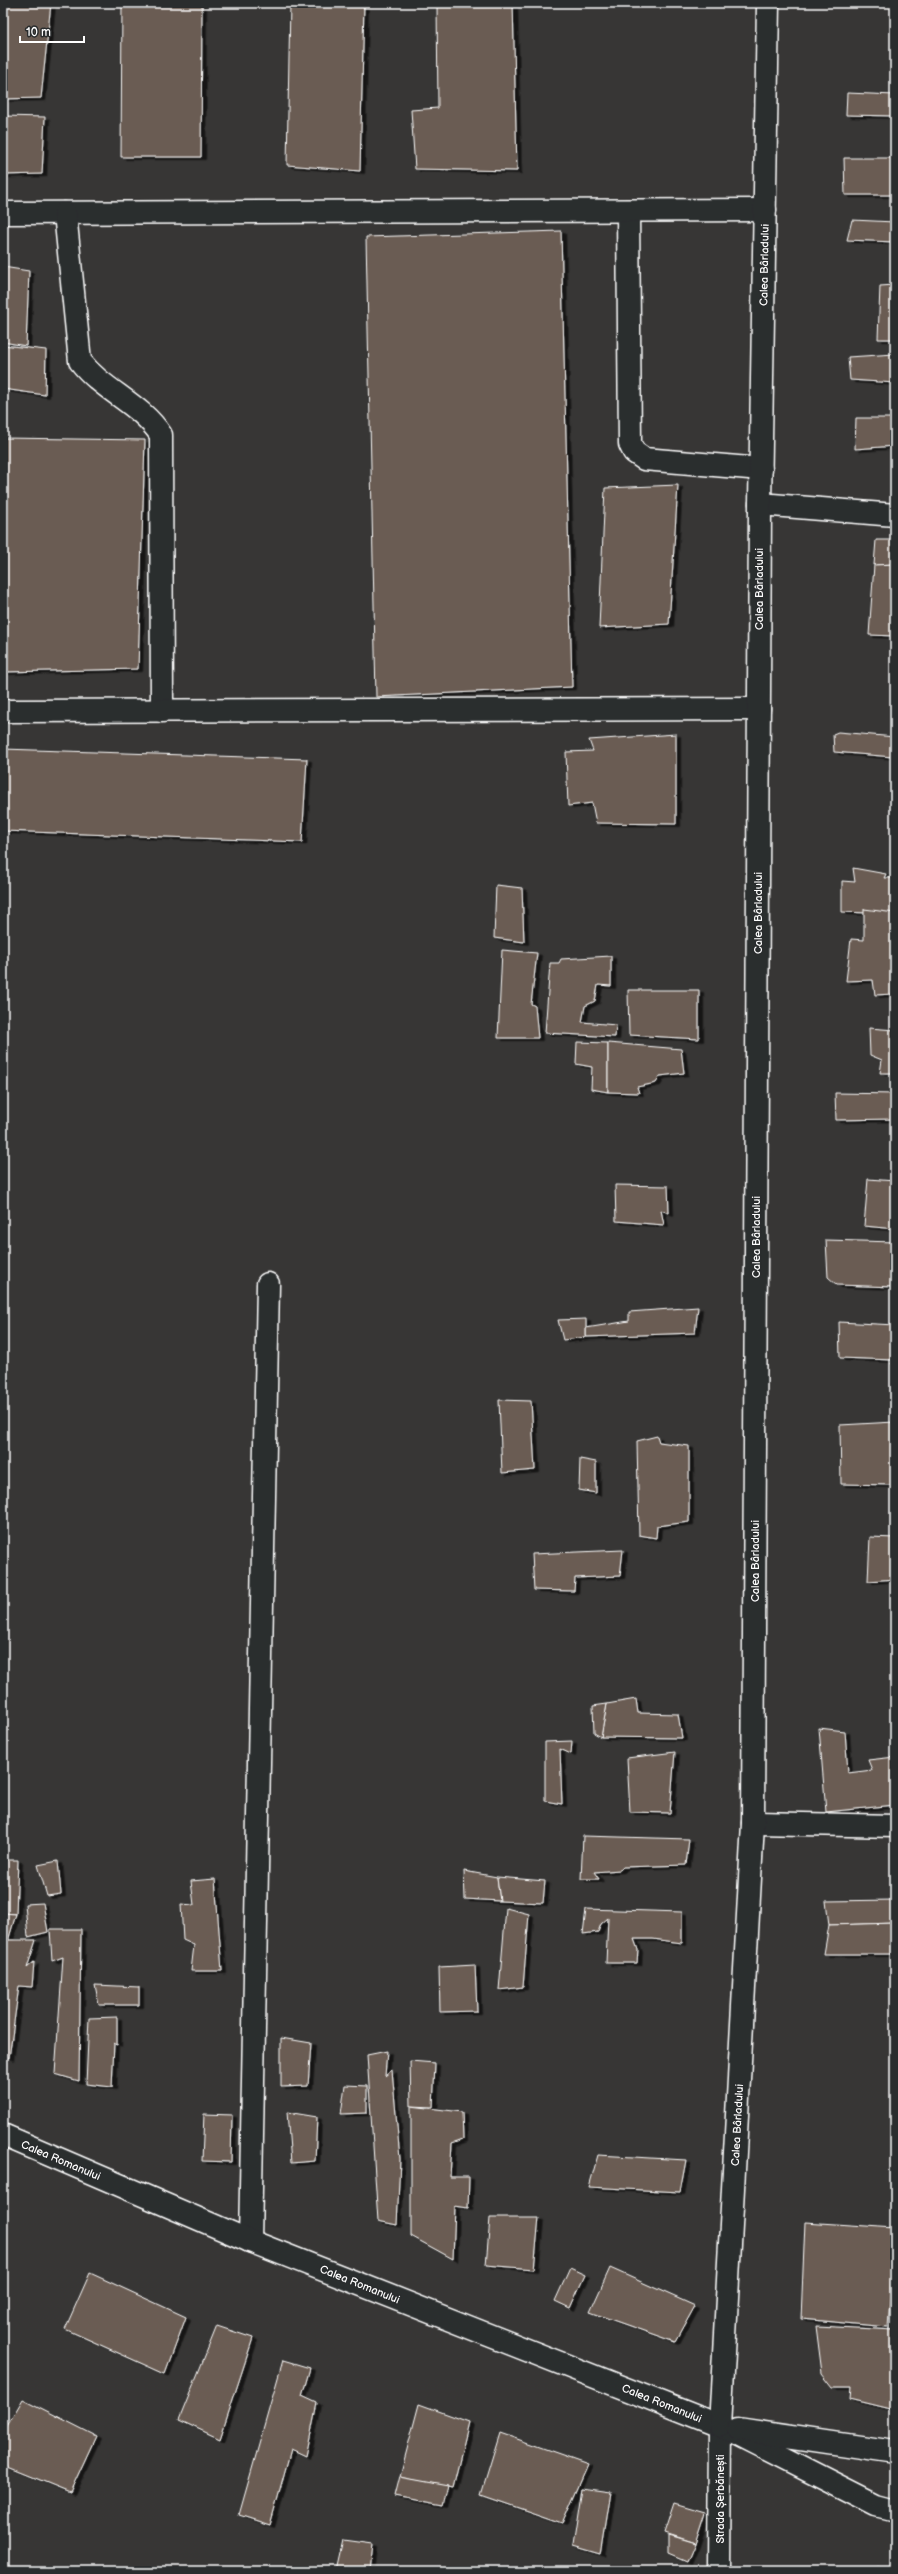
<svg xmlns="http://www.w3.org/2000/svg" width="898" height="2574" viewBox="0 0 898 2574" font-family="'Balsamiq Sans',sans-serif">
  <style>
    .building { fill: #6b5c52; stroke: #fff; filter: url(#shadow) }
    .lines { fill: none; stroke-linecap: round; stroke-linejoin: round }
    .minor-casing { stroke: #fff; stroke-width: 25 }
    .major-casing { stroke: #fff; stroke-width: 25 }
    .minor { stroke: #2a2d2e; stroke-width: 22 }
    .major { stroke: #2a2d2e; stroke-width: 22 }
    .labels { text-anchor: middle; stroke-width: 3; stroke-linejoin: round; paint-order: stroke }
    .street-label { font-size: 11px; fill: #fff; stroke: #2a2d2e }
  </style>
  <defs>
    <filter id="shadow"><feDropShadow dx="4.5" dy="2.5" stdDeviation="0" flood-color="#0009"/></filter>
  </defs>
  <rect width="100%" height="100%" fill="#373635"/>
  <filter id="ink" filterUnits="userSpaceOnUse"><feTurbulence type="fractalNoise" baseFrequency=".025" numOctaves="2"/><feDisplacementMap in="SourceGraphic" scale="8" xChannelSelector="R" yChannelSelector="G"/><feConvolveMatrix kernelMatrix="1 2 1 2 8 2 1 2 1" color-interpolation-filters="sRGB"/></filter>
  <g filter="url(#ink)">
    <g class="building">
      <path d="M 3,3 L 51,3 L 41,98 L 3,99 Z"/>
      <path d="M 122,3 L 202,3 L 201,157 L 121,157 Z"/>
      <path d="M 290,3 L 364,3 L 360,171 L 287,165 Z"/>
      <path d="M 437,3 L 513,3 L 517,171 L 415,169 L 411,110 L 438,108 Z"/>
      <path d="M 847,93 L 895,95 L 895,116 L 846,115 Z"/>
      <path d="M 3,116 L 45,117 L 42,174 L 3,175 Z"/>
      <path d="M 844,158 L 895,158 L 895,195 L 845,195 Z"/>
      <path d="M 852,220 L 895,222 L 895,242 L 847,240 Z"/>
      <path d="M 561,231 L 572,687 L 376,697 L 366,237 Z"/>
      <path d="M 3,267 L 29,271 L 26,346 L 3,342 Z"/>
      <path d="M 895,285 L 895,339 L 878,339 L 880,286 Z"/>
      <path d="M 3,345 L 46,350 L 45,395 L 3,389 Z"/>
      <path d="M 895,354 L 895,383 L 850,380 L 848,357 Z"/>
      <path d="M 856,418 L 895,418 L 895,446 L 855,449 Z"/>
      <path d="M 3,438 L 145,440 L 138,669 L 3,672 Z"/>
      <path d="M 678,485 L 669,624 L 599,628 L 605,488 Z"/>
      <path d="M 876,540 L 895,540 L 895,564 L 874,565 Z"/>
      <path d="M 895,564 L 895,636 L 869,635 L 874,565 Z"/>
      <path d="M 838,732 L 895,737 L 895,770 L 893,770 L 893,757 L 834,752 L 833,734 Z"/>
      <path d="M 676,734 L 676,824 L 596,823 L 592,803 L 568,806 L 566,752 L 593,751 L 589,740 Z"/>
      <path d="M 3,749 L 307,759 L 302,842 L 3,831 Z"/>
      <path d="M 853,868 L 886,874 L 884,878 L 895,878 L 895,914 L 842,912 L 842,881 L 855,882 Z"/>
      <path d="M 496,885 L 522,888 L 524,942 L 494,938 Z"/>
      <path d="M 864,909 L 895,913 L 893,994 L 875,995 L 873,980 L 846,981 L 851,939 L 864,940 Z"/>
      <path d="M 502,950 L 537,953 L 531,1004 L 535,1006 L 538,1038 L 498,1038 Z"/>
      <path d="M 611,956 L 611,986 L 598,985 L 595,1001 L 585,1006 L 582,1022 L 616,1025 L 615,1037 L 545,1033 L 550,963 L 559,963 L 561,959 Z"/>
      <path d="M 628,990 L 699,990 L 699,1039 L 629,1035 Z"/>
      <path d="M 869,1028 L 895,1030 L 895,1073 L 880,1073 L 882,1060 L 870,1055 Z"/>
      <path d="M 577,1042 L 608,1043 L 608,1092 L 591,1089 L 592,1067 L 576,1064 Z"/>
      <path d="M 608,1043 L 681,1049 L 684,1073 L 660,1076 L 656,1083 L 637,1087 L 639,1093 L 608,1092 Z"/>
      <path d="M 835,1093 L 895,1094 L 895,1136 L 891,1136 L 894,1119 L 836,1120 Z"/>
      <path d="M 868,1179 L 895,1181 L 895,1229 L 864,1226 Z"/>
      <path d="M 615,1185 L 668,1186 L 669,1213 L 661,1210 L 664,1225 L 616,1221 Z"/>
      <path d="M 826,1240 L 895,1242 L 895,1287 L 837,1285 L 828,1277 Z"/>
      <path d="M 698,1307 L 695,1333 L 586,1337 L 586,1328 L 629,1321 L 629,1312 Z"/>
      <path d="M 586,1319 L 586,1337 L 563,1340 L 558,1320 Z"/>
      <path d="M 839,1322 L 895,1325 L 895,1364 L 891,1364 L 893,1360 L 840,1358 Z"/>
      <path d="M 499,1400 L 531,1401 L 535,1470 L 502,1473 Z"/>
      <path d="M 895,1422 L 894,1485 L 841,1484 L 840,1425 Z"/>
      <path d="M 657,1436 L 659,1442 L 689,1446 L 689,1522 L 657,1526 L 656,1538 L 639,1535 L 637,1441 Z"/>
      <path d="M 580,1459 L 596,1462 L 596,1493 L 579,1490 Z"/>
      <path d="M 870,1537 L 895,1538 L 895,1579 L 868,1581 Z"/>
      <path d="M 623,1550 L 620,1576 L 575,1578 L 574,1591 L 534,1590 L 532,1554 Z"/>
      <path d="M 636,1699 L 638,1713 L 678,1714 L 682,1738 L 601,1737 L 607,1704 Z"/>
      <path d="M 607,1704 L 601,1737 L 594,1733 L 593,1706 Z"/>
      <path d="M 819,1728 L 845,1731 L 848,1773 L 872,1770 L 868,1760 L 895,1757 L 895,1805 L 826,1812 Z"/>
      <path d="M 572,1741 L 571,1754 L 560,1749 L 562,1804 L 545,1801 L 545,1742 Z"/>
      <path d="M 675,1752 L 670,1813 L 630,1812 L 627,1758 Z"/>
      <path d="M 583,1836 L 689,1839 L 686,1865 L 623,1867 L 620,1870 L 594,1872 L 599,1879 L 581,1879 Z"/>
      <path d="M 3,1860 L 18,1860 L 16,1914 L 3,1913 Z"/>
      <path d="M 58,1861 L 61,1894 L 47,1896 L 38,1865 Z"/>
      <path d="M 464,1871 L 497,1877 L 500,1901 L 465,1899 Z"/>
      <path d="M 497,1877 L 545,1881 L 543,1903 L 500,1901 Z"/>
      <path d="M 215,1879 L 222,1971 L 191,1971 L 194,1945 L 183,1940 L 181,1904 L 194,1905 L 191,1881 Z"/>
      <path d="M 895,1900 L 895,1923 L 829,1925 L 826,1901 Z"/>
      <path d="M 43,1903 L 48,1932 L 28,1937 L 25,1904 Z"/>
      <path d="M 506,1908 L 529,1914 L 523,1987 L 499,1990 Z"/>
      <path d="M 586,1909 L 682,1912 L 682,1943 L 653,1939 L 634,1939 L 638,1950 L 637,1963 L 606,1963 L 608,1918 L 601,1924 L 598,1932 L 583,1934 Z"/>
      <path d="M 3,1913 L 16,1914 L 8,1941 L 3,1940 Z"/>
      <path d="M 895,1923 L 895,1954 L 824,1954 L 829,1925 Z"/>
      <path d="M 50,1929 L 81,1929 L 79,2081 L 55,2074 L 63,1957 L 52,1961 Z"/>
      <path d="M 3,1940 L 36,1940 L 27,1968 L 34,1962 L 32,1987 L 19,1986 L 9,2058 L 3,2055 Z"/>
      <path d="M 475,1965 L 477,2011 L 440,2012 L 439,1967 Z"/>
      <path d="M 95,1985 L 139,1987 L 139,2005 L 99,2005 Z"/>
      <path d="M 117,2017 L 117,2045 L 114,2043 L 112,2087 L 86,2084 L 89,2018 Z"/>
      <path d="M 281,2038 L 311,2043 L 308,2086 L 281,2087 Z"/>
      <path d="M 387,2051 L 385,2076 L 392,2070 L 400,2159 L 397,2225 L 378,2221 L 367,2055 Z"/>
      <path d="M 410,2061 L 435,2063 L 433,2107 L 411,2106 Z"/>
      <path d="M 345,2085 L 367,2086 L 367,2113 L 341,2114 Z"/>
      <path d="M 411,2106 L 462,2112 L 463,2139 L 452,2143 L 450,2177 L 469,2177 L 468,2208 L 455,2206 L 453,2259 L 411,2236 Z"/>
      <path d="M 287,2112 L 317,2117 L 315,2161 L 291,2163 Z"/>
      <path d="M 204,2114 L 232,2115 L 231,2162 L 202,2161 Z"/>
      <path d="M 598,2155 L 686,2160 L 680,2192 L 589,2187 Z"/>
      <path d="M 490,2218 L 539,2218 L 534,2269 L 486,2265 Z"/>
      <path d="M 805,2222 L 895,2228 L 888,2327 L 801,2319 Z"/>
      <path d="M 570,2268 L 585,2275 L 570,2308 L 555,2301 Z"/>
      <path d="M 610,2268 L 695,2306 L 675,2342 L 590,2312 Z"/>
      <path d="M 90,2273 L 186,2317 L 165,2374 L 65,2329 Z"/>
      <path d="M 217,2326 L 253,2338 L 220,2439 L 179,2420 Z"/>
      <path d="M 816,2326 L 895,2330 L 895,2410 L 850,2399 L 851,2387 L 833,2387 L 822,2373 Z"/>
      <path d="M 283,2360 L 310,2368 L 302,2396 L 317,2403 L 306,2456 L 291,2449 L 270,2525 L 239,2515 Z"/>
      <path d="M 23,2399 L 96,2436 L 70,2492 L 3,2465 L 3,2433 Z"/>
      <path d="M 419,2404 L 469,2422 L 453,2487 L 400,2476 Z"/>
      <path d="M 500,2433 L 588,2464 L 562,2523 L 481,2495 Z"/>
      <path d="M 400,2476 L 449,2485 L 444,2505 L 395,2496 Z"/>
      <path d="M 582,2488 L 611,2492 L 601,2554 L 573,2546 Z"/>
      <path d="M 674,2503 L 705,2512 L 695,2543 L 664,2533 Z"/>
      <path d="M 668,2535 L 695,2543 L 687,2562 L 668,2554 Z"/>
      <path d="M 344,2540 L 373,2544 L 370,2571 L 337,2571 Z"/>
      <path d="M 877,2567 L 895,2569 L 895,2571 L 877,2571 Z"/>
    </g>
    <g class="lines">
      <g class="minor-casing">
        <g id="minor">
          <path d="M 628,211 L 630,444 L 634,452 L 644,459 L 761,469"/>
          <path d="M 3,213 L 765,210"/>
          <path d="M 65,213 L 80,361 C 103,391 140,403 161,435 L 162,711"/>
          <path d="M 760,504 L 895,515"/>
          <path d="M 3,711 L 759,709"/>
          <path d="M 753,1823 L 895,1826"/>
          <path d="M 250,2241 L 268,1284"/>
          <path d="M 719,2571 L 720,2426"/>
        </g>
      </g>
      <g class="major-casing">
        <g id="major">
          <path d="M 3,2135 L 250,2241 L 720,2426 L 876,2505 L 895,2510"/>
          <path d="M 720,2426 L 753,1823 L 760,504 L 768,3"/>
          <path d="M 738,2429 L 895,2452"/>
        </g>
      </g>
      <use href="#minor" class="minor"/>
      <use href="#major" class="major"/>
    </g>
  </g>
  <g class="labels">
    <g class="street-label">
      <text transform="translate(764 265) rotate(-89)" y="4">Calea Bârladului</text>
      <text transform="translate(759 589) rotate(-90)" y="4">Calea Bârladului</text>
      <text transform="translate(758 913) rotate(-90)" y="4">Calea Bârladului</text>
      <text transform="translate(756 1237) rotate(-90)" y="4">Calea Bârladului</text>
      <text transform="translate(755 1561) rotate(-90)" y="4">Calea Bârladului</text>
      <text transform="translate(737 2125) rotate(-87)" y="4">Calea Bârladului</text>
      <text transform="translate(61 2160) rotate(23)" y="4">Calea Romanului</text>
      <text transform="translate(360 2284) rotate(22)" y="4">Calea Romanului</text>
      <text transform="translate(662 2403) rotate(22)" y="4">Calea Romanului</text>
      <text transform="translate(720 2499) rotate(-90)" y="4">Strada Șerbănești</text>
    </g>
  </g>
  <rect width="898" height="2574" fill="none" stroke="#2a2d2e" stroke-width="16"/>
  <rect x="8" y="8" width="882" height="2558" fill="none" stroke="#fff" stroke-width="1.5" filter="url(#ink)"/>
  <path d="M20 36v6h64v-6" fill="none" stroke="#ffffff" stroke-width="2"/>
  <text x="26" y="36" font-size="12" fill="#ffffff" stroke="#2a2d2e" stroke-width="3" paint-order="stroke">10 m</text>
</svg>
